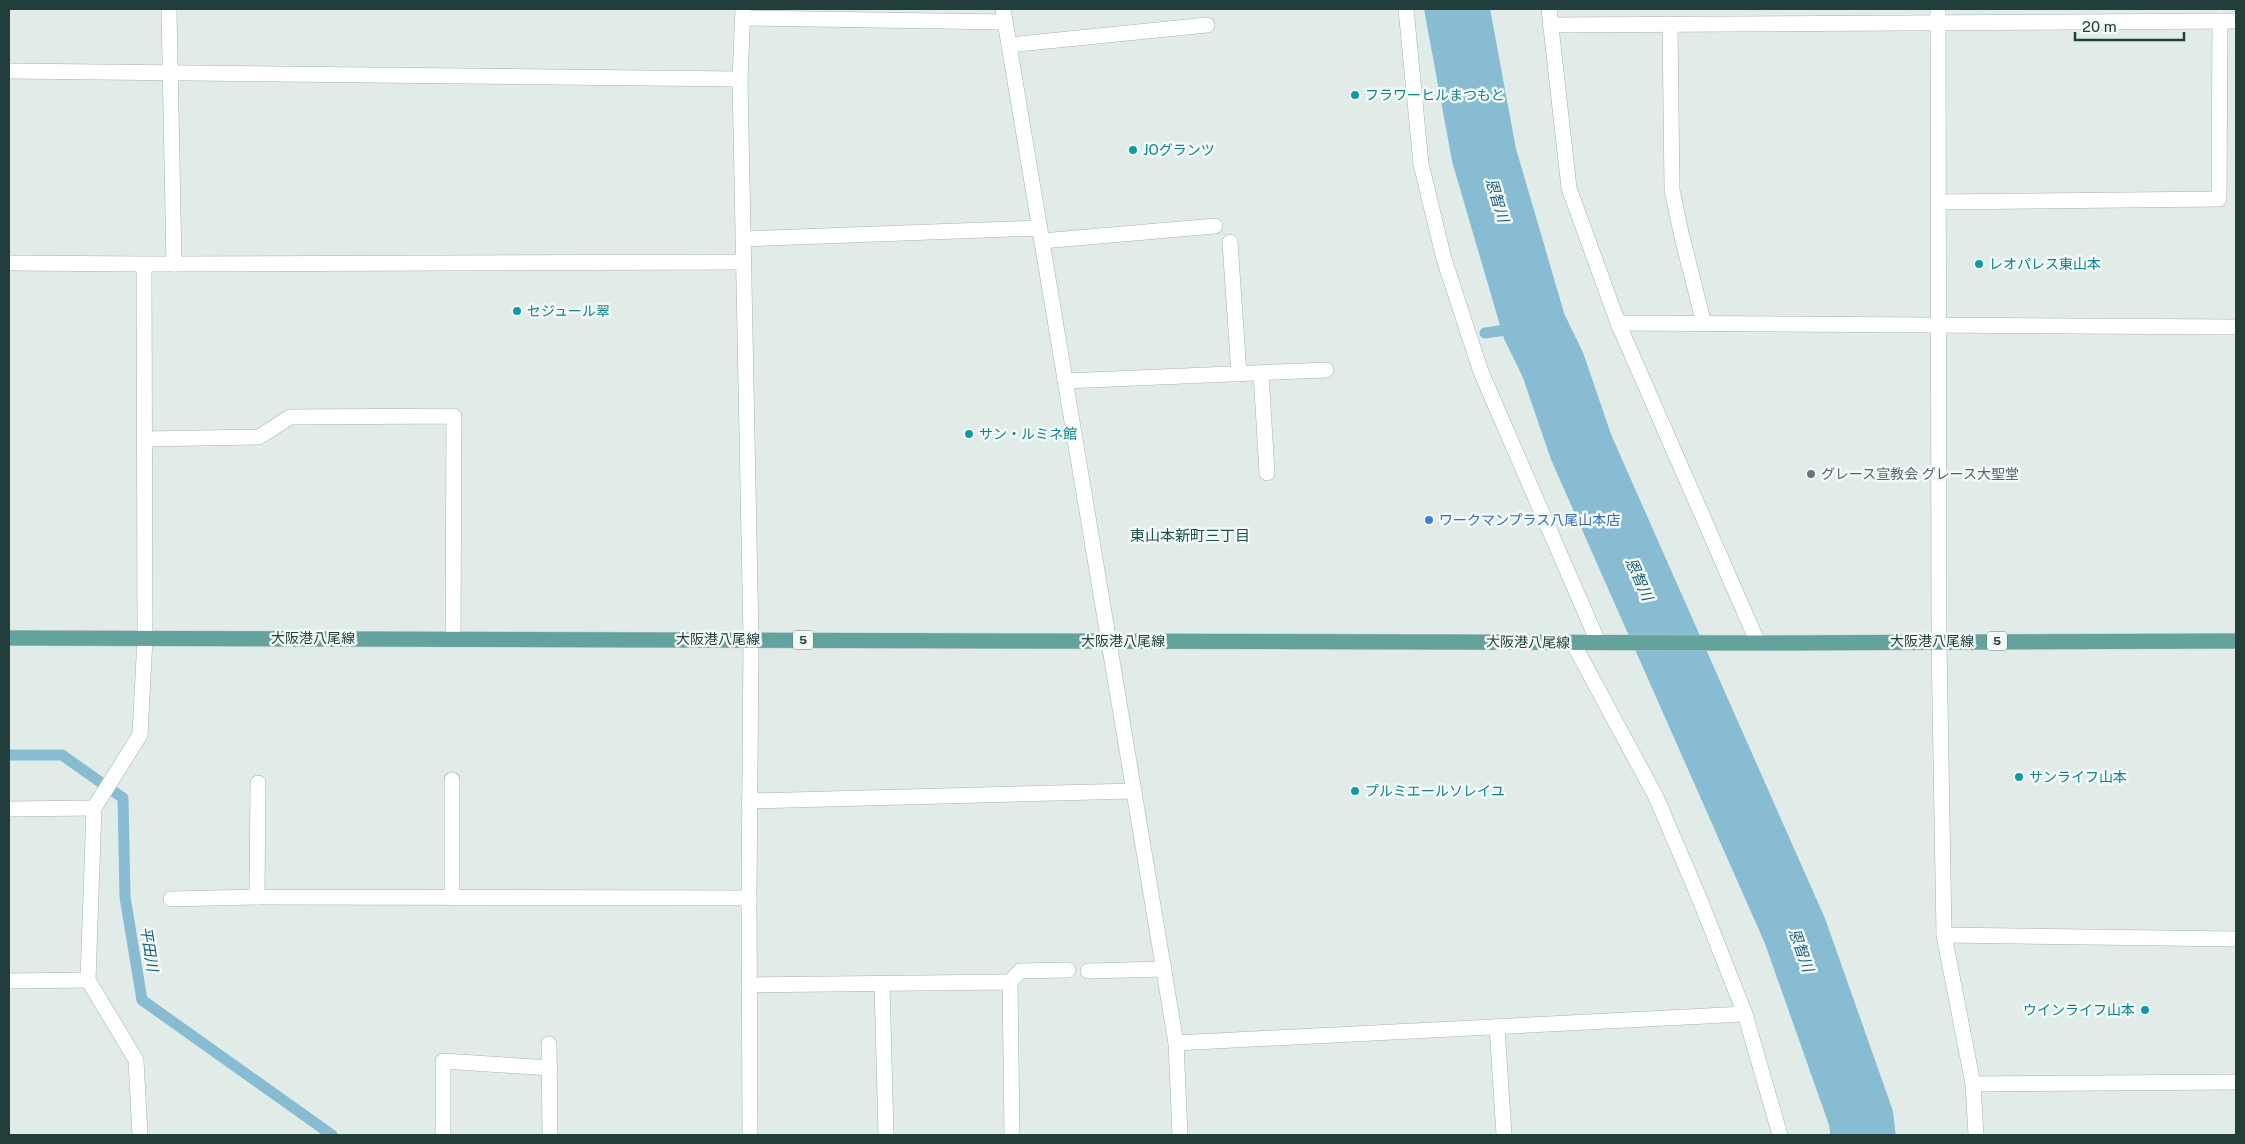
<svg xmlns="http://www.w3.org/2000/svg" width="2245" height="1144" viewBox="0 0 2245 1144" font-family="'Public Sans','Noto Sans JP',sans-serif">
  <style>
    .lines { fill: none; stroke-linecap: round; stroke-linejoin: round }
    .stream { stroke: #87bcd3; stroke-width: 11 }
    .river { stroke: #87bcd3; stroke-width: 65 }
    .service-casing { stroke: #a4b4b1; stroke-width: 16 }
    .minor-casing { stroke: #a4b4b1; stroke-width: 16 }
    .primary-casing { stroke: #c1c9c8; stroke-width: 16 }
    .service { stroke: #fff; stroke-width: 15 }
    .minor { stroke: #fff; stroke-width: 15 }
    .primary { stroke: #64a39d; stroke-width: 15 }
    .culture-dot { fill: #0f9aa8; stroke: #f2f9f6; stroke-width: 2 }
    .worship-dot { fill: #6b7280; stroke: #f2f9f6; stroke-width: 2 }
    .shop-dot { fill: #3f7fe0; stroke: #f2f9f6; stroke-width: 2 }
    .labels { text-anchor: middle; stroke-width: 5; stroke-linejoin: round; paint-order: stroke }
    .shield { fill: #f2f9f6; stroke: #607672; stroke-width: 1 }
    .shield-label { font-size: 12px; font-weight: bold; fill: #213e3a }
    .culture-label { font-size: 14px; fill: #0d838f; stroke: #f2f9f6; text-anchor: start }
    .worship-label { font-size: 14px; fill: #5b616d; stroke: #f2f9f6; text-anchor: start }
    .shop-label { font-size: 14px; fill: #366cbe; stroke: #f2f9f6; text-anchor: start }
    .street-label { font-size: 14px; fill: #213e3a; stroke: #f2f9f6 }
    .water-label { font-size: 15px; font-style: italic; fill: #195c7c; stroke: #f2f9f6 }
    .neighbourhood-label { font-size: 15px; fill: #1c514c; stroke: #f2f9f6 }
  </style>
  <rect width="100%" height="100%" fill="#e1ece9"/>
  <g class="lines">
    <g class="stream">
      <path d="M 1485,333 L 1534,326"/>
      <path d="M 9,755 L 62,755 L 123,798 L 125,897 L 142,1000 L 332,1135"/>
    </g>
    <path class="river" d="M 1457,9 L 1484,155 L 1534,326 L 1553,365 L 1581,447 L 1795,931 L 1861,1118 L 1863,1135"/>
    <g class="service-casing">
      <g id="service">
        <path d="M 1670,24 L 1672,190 L 1682,237 L 1704,324"/>
        <path d="M 1009,45 L 1207,25"/>
        <path d="M 1230,242 L 1239,374"/>
        <path d="M 1261,373 L 1267,473"/>
        <path d="M 1065,381 L 1326,370"/>
        <path d="M 452,898 L 452,780"/>
        <path d="M 171,899 L 257,897"/>
        <path d="M 1088,971 L 1164,969"/>
        <path d="M 1010,982 L 1020,971 L 1068,970"/>
        <path d="M 1497,1027 L 1504,1135"/>
      </g>
    </g>
    <g class="minor-casing">
      <g id="minor">
        <path d="M 743,9 L 740,79 L 751,639 L 749,898 L 750,1135"/>
        <path d="M 1003,9 L 1176,1043 L 1180,1135"/>
        <path d="M 1406,9 L 1421,164 L 1444,259 L 1481,372 L 1598,642"/>
        <path d="M 1549,9 L 1569,188 L 1618,323 L 1758,643"/>
        <path d="M 1938,9 L 1939,641 L 1944,935 L 1973,1084 L 1976,1135"/>
        <path d="M 743,18 L 1005,22"/>
        <path d="M 1550,25 L 2236,21"/>
        <path d="M 9,71 L 740,79"/>
        <path d="M 1938,202 L 2219,199 L 2220,21"/>
        <path d="M 743,239 L 1040,228"/>
        <path d="M 1042,241 L 1215,226"/>
        <path d="M 9,263 L 144,264"/>
        <path d="M 174,264 L 743,262"/>
        <path d="M 1618,323 L 2236,327"/>
        <path d="M 145,439 L 259,437 L 290,417 L 454,416 L 453,639"/>
        <path d="M 1573,643 L 1656,797 L 1700,900 L 1745,1014 L 1780,1135"/>
        <path d="M 258,783 L 257,897 L 749,898"/>
        <path d="M 749,801 L 1134,791"/>
        <path d="M 9,809 L 94,808"/>
        <path d="M 1944,935 L 2236,939"/>
        <path d="M 9,981 L 88,980"/>
        <path d="M 882,983 L 886,1135"/>
        <path d="M 749,985 L 1010,982 L 1012,1135"/>
        <path d="M 1176,1043 L 1745,1014"/>
        <path d="M 549,1044 L 550,1135"/>
        <path d="M 1973,1084 L 2236,1082"/>
        <path d="M 140,1135 L 136,1060 L 88,980 L 94,808 L 140,735 L 145,638 L 144,264 L 174,264 L 169,9"/>
        <path d="M 443,1135 L 443,1061 L 550,1068"/>
      </g>
    </g>
    <g class="primary-casing">
      <path id="primary" d="M 9,638 L 1758,643 L 2236,641"/>
    </g>
    <use href="#service" class="service"/>
    <use href="#minor" class="minor"/>
    <use href="#primary" class="primary"/>
  </g>
  <g class="culture-dot">
    <circle cx="1355" cy="95" r="5"/>
    <circle cx="1133" cy="150" r="5"/>
    <circle cx="1979" cy="264" r="5"/>
    <circle cx="517" cy="311" r="5"/>
    <circle cx="969" cy="434" r="5"/>
    <circle cx="2019" cy="777" r="5"/>
    <circle cx="1355" cy="791" r="5"/>
    <circle cx="2145" cy="1010" r="5"/>
  </g>
  <circle class="worship-dot" cx="1811" cy="474" r="5"/>
  <circle class="shop-dot" cx="1429" cy="520" r="5"/>
  <g class="labels">
    <g class="shield">
      <rect x="793" y="630.5" width="20" height="19" rx="4"/>
      <rect x="1987" y="631.5" width="20" height="19" rx="4"/>
    </g>
    <g class="shield-label">
      <text x="803" y="644">5</text>
      <text x="1997" y="645">5</text>
    </g>
    <g class="culture-label">
      <text x="1365" y="100">フラワーヒルまつもと</text>
      <text x="1143" y="155">JOグランツ</text>
      <text x="1989" y="269">レオパレス東山本</text>
      <text x="527" y="316">セジュール翠</text>
      <text x="979" y="439">サン・ルミネ館</text>
      <text x="2029" y="782">サンライフ山本</text>
      <text x="1365" y="796">プルミエールソレイユ</text>
      <text x="2135" y="1015" text-anchor="end">ウインライフ山本</text>
    </g>
    <g class="worship-label">
      <text x="1821" y="479">グレース宣教会 グレース大聖堂</text>
    </g>
    <g class="shop-label">
      <text x="1439" y="525">ワークマンプラス八尾山本店</text>
    </g>
    <g class="street-label">
      <text x="313" y="643">大阪港八尾線</text>
      <text x="718" y="644">大阪港八尾線</text>
      <text x="1123" y="646">大阪港八尾線</text>
      <text x="1932" y="646">大阪港八尾線</text>
      <text transform="translate(1528 642) rotate(1)" y="5">大阪港八尾線</text>
    </g>
    <g class="water-label">
      <text transform="translate(1497 200) rotate(73)" y="5">恩智川</text>
      <text transform="translate(1639 579) rotate(66)" y="5">恩智川</text>
      <text transform="translate(149 949) rotate(81)" y="5">平田川</text>
      <text transform="translate(1801 950) rotate(70)" y="5">恩智川</text>
    </g>
    <g class="neighbourhood-label">
      <text x="1190" y="541">東山本新町三丁目</text>
    </g>
  </g>
  <rect width="2245" height="1144" fill="none" stroke="#213e3a" stroke-width="20"/>
  <path d="M2075 32v8h109v-8" fill="none" stroke="#213e3a" stroke-width="2.5"/>
  <text x="2082" y="32" font-size="15" fill="#213e3a" stroke="#f2f9f6" stroke-width="4" paint-order="stroke">20 m</text>
</svg>
